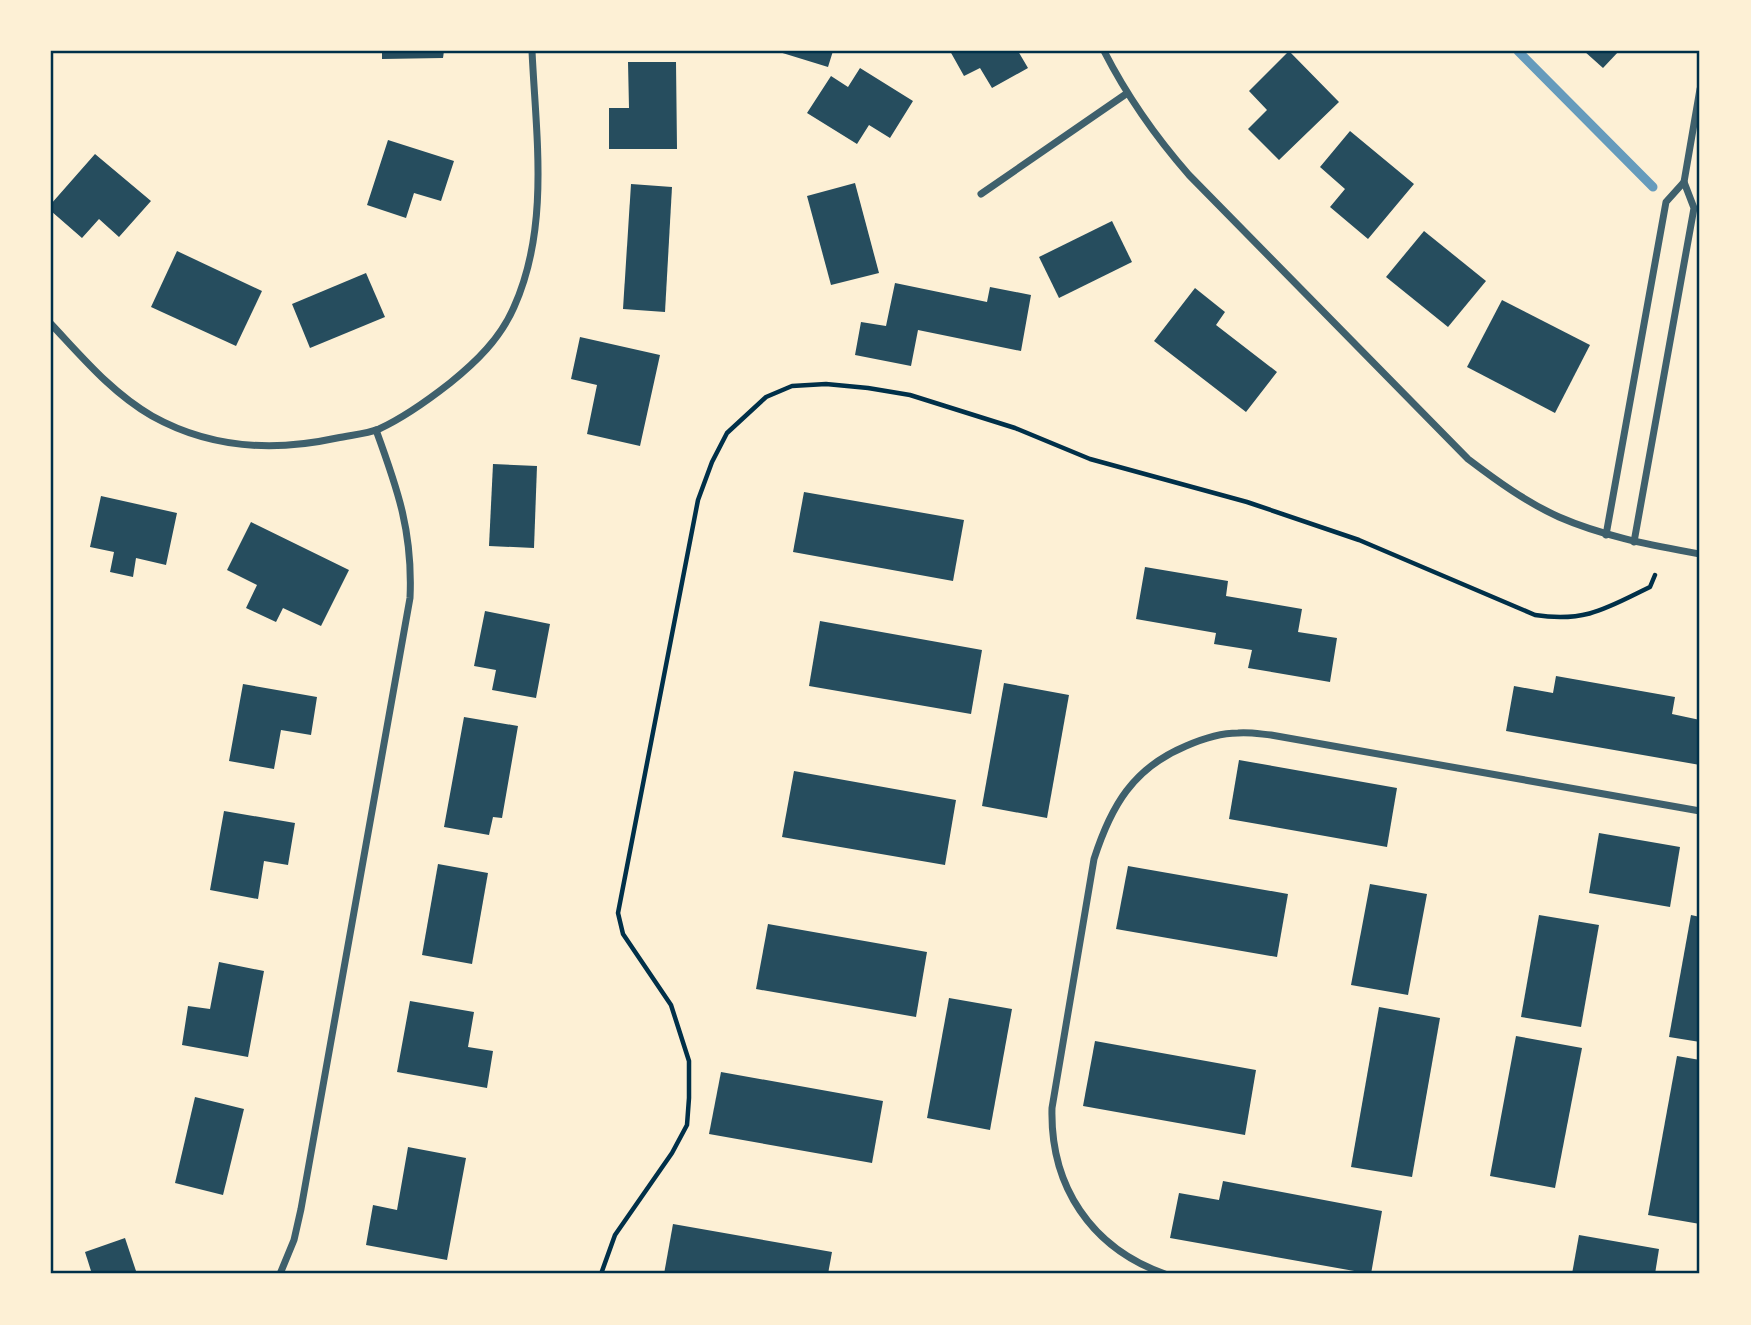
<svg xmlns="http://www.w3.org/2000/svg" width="1751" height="1325" viewBox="0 0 1751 1325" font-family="'Space Grotesk',sans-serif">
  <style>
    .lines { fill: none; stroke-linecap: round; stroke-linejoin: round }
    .stream { stroke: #669bbc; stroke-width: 9 }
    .building { fill: #264d5e }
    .path { stroke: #003049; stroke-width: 4.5 }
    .minor { stroke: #3f606c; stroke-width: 7 }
    .neatline { fill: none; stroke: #003049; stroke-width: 2.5 }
  </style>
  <rect width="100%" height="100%" fill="#fdf0d5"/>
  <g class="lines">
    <path class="stream" d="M 1518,51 L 1653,187"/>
  </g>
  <g class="building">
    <path d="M 382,51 L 444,51 L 443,58 L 382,59 Z"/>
    <path d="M 776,51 L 833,51 L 828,67 Z"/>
    <path d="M 950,51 L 1018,51 L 1028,68 L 992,88 L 980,68 L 964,76 Z"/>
    <path d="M 1289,51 L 1339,102 L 1279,160 L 1248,129 L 1267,110 L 1249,91 Z"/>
    <path d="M 1584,51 L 1619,51 L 1603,68 Z"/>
    <path d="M 628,62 L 676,62 L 677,149 L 609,149 L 609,108 L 629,108 Z"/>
    <path d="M 860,68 L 913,101 L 890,138 L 869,125 L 857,144 L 807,113 L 831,76 L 848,87 Z"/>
    <path d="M 1350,131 L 1414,184 L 1368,239 L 1330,207 L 1345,189 L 1320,167 Z"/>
    <path d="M 388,140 L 454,161 L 441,201 L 414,193 L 406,218 L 367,205 Z"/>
    <path d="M 95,154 L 151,201 L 119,237 L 99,219 L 82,238 L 51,211 L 51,204 Z"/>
    <path d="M 855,183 L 879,273 L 831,285 L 807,196 Z"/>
    <path d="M 631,184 L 672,187 L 665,312 L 623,309 Z"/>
    <path d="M 1112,221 L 1132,262 L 1059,298 L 1039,257 Z"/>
    <path d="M 1424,231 L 1486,281 L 1448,327 L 1386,277 Z"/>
    <path d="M 177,251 L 262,291 L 236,346 L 151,307 Z"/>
    <path d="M 366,273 L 385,317 L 310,348 L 292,304 Z"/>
    <path d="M 895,283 L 987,302 L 990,287 L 1031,295 L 1021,351 L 918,330 L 911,366 L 855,355 L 861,322 L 886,326 Z"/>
    <path d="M 1195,288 L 1225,312 L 1216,325 L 1277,372 L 1246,412 L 1154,341 Z"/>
    <path d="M 1502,300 L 1590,345 L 1555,413 L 1467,367 Z"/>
    <path d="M 580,337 L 660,355 L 640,446 L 587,434 L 597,385 L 571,379 Z"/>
    <path d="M 493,464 L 537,466 L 534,548 L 489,546 Z"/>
    <path d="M 804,492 L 964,520 L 953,581 L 793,552 Z"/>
    <path d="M 101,496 L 177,513 L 166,565 L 136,558 L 133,577 L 110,572 L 114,552 L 90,547 Z"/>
    <path d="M 251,522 L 349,570 L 321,626 L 283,608 L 276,622 L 246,608 L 257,585 L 227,570 Z"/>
    <path d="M 1145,567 L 1228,581 L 1226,596 L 1302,609 L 1298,632 L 1337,638 L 1330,682 L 1248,668 L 1252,650 L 1214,644 L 1216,633 L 1136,619 Z"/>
    <path d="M 485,611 L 550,624 L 536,698 L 492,690 L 496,670 L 474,666 Z"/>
    <path d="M 820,621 L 982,650 L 971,714 L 809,686 Z"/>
    <path d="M 1556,676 L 1675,697 L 1672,714 L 1700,720 L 1700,765 L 1506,731 L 1514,686 L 1553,693 Z"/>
    <path d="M 1004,683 L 1069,695 L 1047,818 L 982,806 Z"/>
    <path d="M 243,684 L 317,697 L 311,735 L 281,730 L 274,769 L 229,761 Z"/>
    <path d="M 464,717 L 518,726 L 502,818 L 493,817 L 489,835 L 444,827 Z"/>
    <path d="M 1239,760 L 1397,788 L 1387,847 L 1229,819 Z"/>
    <path d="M 794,771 L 956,800 L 945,865 L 782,837 Z"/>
    <path d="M 224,811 L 295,823 L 288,865 L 264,861 L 258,899 L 210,890 Z"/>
    <path d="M 1599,833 L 1680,847 L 1670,907 L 1589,893 Z"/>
    <path d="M 438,864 L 488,873 L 472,964 L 422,955 Z"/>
    <path d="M 1128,866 L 1288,894 L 1277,957 L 1116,929 Z"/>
    <path d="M 1370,884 L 1427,894 L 1408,995 L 1351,985 Z"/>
    <path d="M 1539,915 L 1599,925 L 1581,1027 L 1521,1017 Z"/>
    <path d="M 1691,915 L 1700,917 L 1700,1042 L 1669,1037 Z"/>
    <path d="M 768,924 L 927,952 L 916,1017 L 756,989 Z"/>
    <path d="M 219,962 L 264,971 L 248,1057 L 182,1045 L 188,1006 L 210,1009 Z"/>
    <path d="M 949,998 L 1012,1009 L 990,1130 L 927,1118 Z"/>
    <path d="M 410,1001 L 474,1012 L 468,1047 L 493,1051 L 487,1088 L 397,1072 Z"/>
    <path d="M 1379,1007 L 1440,1018 L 1412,1177 L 1351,1167 Z"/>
    <path d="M 1516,1036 L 1582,1048 L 1555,1188 L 1490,1176 Z"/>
    <path d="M 1095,1041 L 1256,1070 L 1245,1135 L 1083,1106 Z"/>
    <path d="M 1677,1056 L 1700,1060 L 1700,1224 L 1648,1215 Z"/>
    <path d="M 721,1072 L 883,1101 L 872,1163 L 709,1134 Z"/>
    <path d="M 195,1097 L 244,1109 L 223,1195 L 175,1183 Z"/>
    <path d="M 408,1147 L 466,1158 L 447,1260 L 366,1245 L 373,1205 L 397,1210 Z"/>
    <path d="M 1223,1181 L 1382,1211 L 1371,1274 L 1170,1238 L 1179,1193 L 1219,1200 Z"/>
    <path d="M 673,1224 L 832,1252 L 828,1274 L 664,1274 Z"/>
    <path d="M 1579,1235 L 1659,1249 L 1655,1274 L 1572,1274 Z"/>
    <path d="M 125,1238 L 137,1274 L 92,1274 L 85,1252 Z"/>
  </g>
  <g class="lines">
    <path class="path" d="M 601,1274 L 615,1235 L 672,1153 L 687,1125 L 689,1098 L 689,1061 L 671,1005 L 623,934 L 618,913 L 698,500 L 712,462 L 727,433 L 766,397 L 792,386 L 826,384 L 868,388 L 910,395 L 1015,428 L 1090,459 L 1247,502 L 1359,540 L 1535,615 C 1585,623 1607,608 1650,587 L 1655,575"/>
    <g class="minor">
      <path d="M 1104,51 C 1128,98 1154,135 1189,175 L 1468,459 C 1497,481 1526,502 1559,517 C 1605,537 1652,545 1700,554"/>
      <path d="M 981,194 L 1126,94"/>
      <path d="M 51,324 C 82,357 112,393 152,416 C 211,449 273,452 337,438 C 351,435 366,434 379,429 C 405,417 427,401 450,383 C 476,362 500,339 514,307 C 550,227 536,136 532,51"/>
      <path d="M 1606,535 L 1666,202 L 1684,182"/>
      <path d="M 1634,542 L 1694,208 L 1684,182 L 1700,89"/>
      <path d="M 280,1274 L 294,1240 L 301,1209 L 410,598 C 413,533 398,490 376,430"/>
      <path d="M 1165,1274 C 1091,1248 1050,1186 1052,1108 L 1094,859 C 1111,806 1133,768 1186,746 C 1202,739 1220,733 1238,733 C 1249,732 1260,734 1271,735 L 1700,811"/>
    </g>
  </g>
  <rect width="1751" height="1325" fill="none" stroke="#fdf0d5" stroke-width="105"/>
  <rect x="52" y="52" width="1646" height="1220" class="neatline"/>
</svg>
